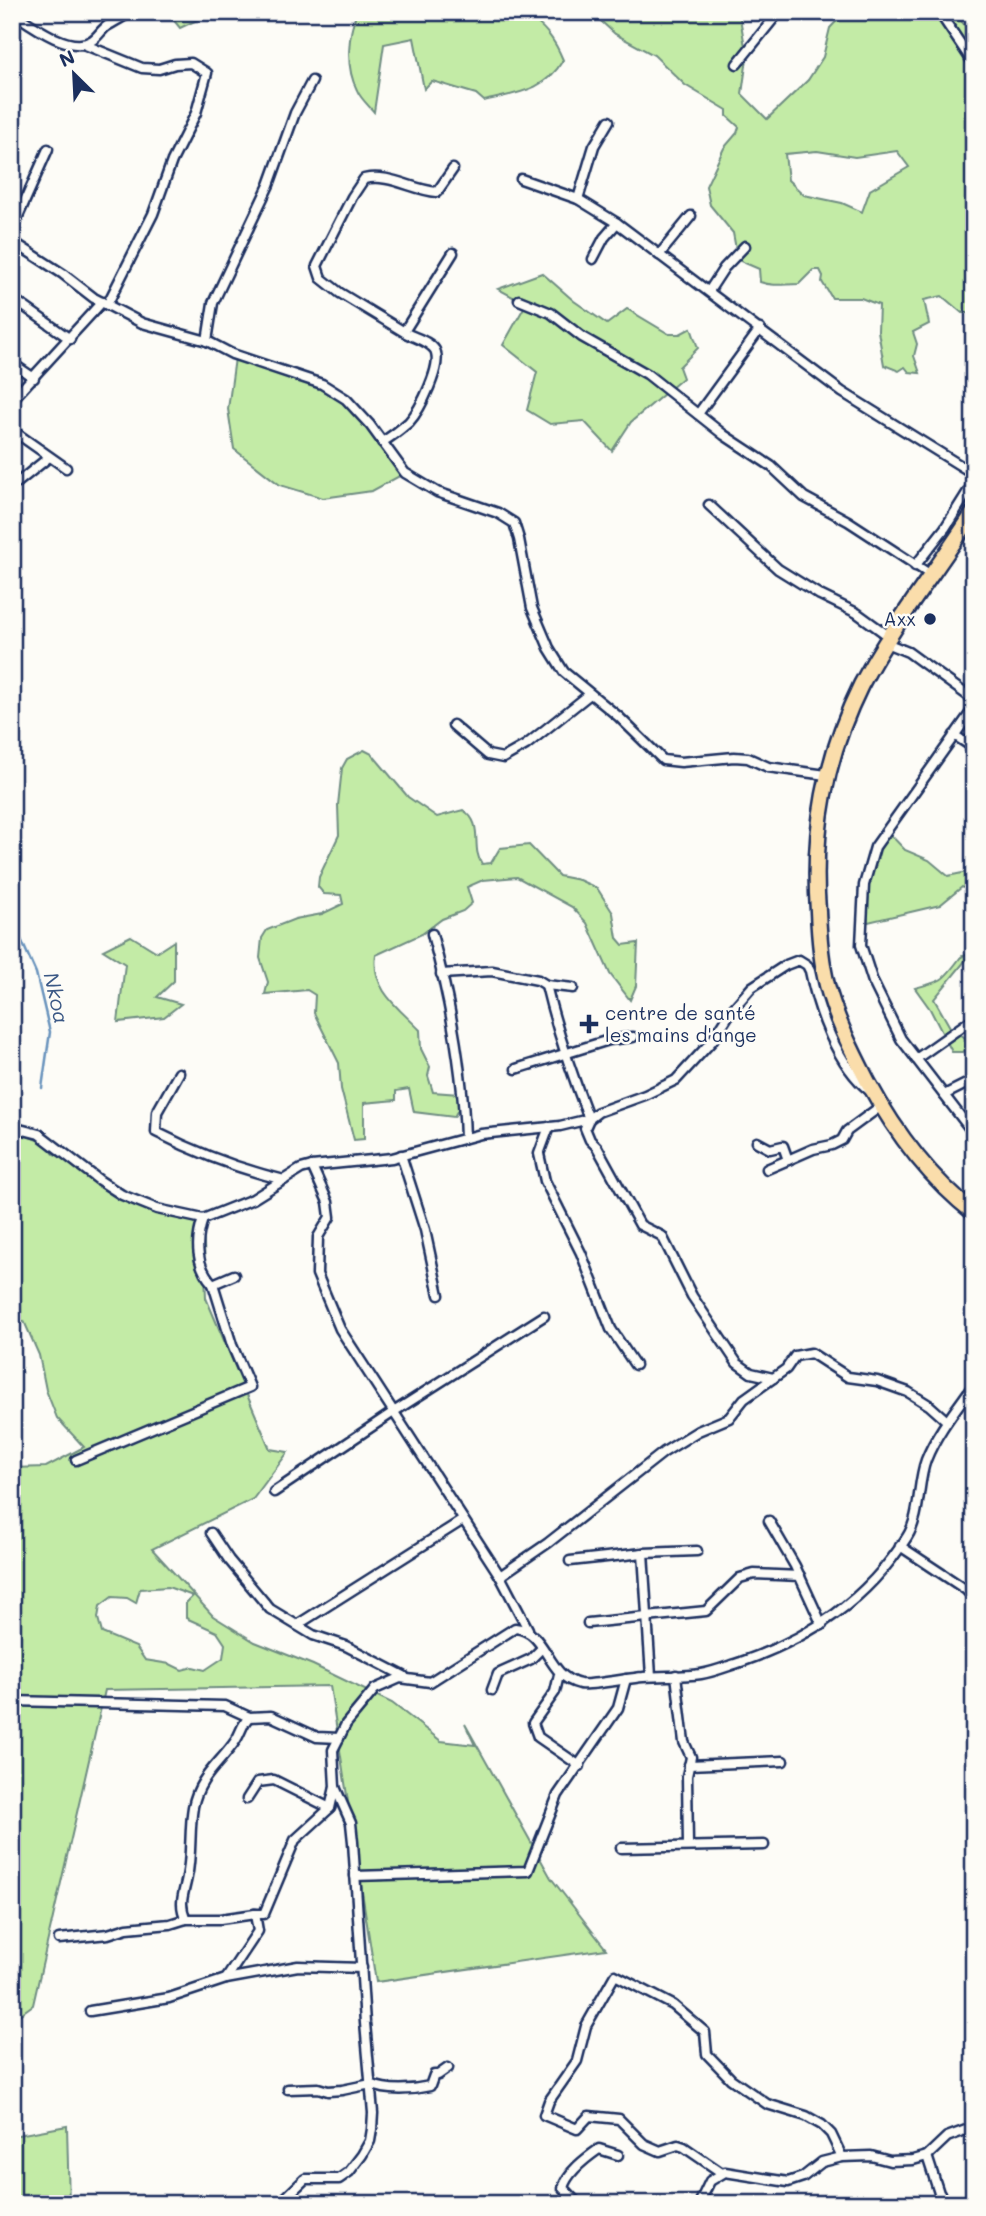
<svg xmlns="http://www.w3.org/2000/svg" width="986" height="2216" viewBox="0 0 986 2216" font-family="Mali,sans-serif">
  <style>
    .green { fill: #c3eba6; stroke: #6f8d82; stroke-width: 2; fill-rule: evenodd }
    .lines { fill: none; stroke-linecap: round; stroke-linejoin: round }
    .stream { stroke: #6792bc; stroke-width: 2.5 }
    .street-casing { stroke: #1b2f5e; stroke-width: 13 }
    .highway-casing { stroke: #1b2f5e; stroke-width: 19 }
    .street { stroke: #fdfcf7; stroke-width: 8 }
    .highway { stroke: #faddab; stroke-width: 14 }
    .poi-dot { fill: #1b2f5e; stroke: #fdfcf7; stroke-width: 2.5 }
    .labels { text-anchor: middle; stroke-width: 5; stroke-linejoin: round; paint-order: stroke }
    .poi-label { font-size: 19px; fill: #1b2f5e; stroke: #fdfcf7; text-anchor: end }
    .water-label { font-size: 21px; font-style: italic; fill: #3b5885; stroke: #fdfcf7 }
  </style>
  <rect width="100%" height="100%" fill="#fdfcf7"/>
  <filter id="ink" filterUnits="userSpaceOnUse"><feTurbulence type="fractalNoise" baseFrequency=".0143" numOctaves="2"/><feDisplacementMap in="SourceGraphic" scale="14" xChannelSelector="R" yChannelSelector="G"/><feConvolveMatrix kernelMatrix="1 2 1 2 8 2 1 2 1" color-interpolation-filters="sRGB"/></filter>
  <g filter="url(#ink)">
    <g class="green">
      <path d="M 167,12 L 214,12 L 180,28 Z"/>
      <path d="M 357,12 L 524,13 C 544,26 554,38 563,60 C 546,91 516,93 484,101 L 476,94 L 432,81 L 424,89 L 414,38 L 384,44 L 374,112 C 369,106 360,98 357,90 C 345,67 348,35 357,12 Z"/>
      <path d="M 591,12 L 739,12 L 747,58 L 742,94 L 767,119 L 808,80 L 823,57 L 830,28 L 845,12 L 954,12 L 974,37 L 974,313 L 962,313 L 942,296 L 924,300 L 929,324 L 913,332 L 917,344 L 914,356 L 920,373 L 909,372 L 905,367 L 899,371 L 884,365 L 878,331 L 879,305 L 861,298 L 832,298 L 822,282 L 823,276 L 820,270 L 813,270 L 799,284 C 785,284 774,287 760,282 L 759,269 L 738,260 L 733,233 L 710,205 L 706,186 L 724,148 L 737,133 L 739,127 L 727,116 L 727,110 L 685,85 L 654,55 L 615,34 ZM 817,151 L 855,157 L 897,151 L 909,167 L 870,190 L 862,212 L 842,203 L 804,195 L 788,180 L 785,154 Z"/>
      <path d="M 542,273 L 574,301 L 607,324 L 627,309 L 669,334 L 680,334 L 691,328 L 698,348 L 679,367 L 683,378 L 631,422 L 612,451 L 584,421 L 550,424 L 527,410 L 537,372 L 503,345 L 526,304 L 498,289 Z"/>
      <path d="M 235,358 C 259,366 302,376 322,388 C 357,409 381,442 407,472 L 372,491 L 323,498 L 280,485 L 234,449 L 228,409 Z"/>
      <path d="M 364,750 L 372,754 L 408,797 L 437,817 L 463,810 C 485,824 470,847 482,864 L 491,863 L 500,848 L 529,845 L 559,876 L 579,880 L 597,888 L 613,913 L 617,938 L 623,945 L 638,943 L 636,986 L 630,1000 L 610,974 L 587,923 L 572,907 L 517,877 L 483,880 L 467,887 L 472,903 L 463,911 L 442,919 L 422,934 L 376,955 C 371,990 399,1008 420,1030 L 421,1049 L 430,1067 L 428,1076 L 433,1092 L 459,1094 L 462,1102 L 454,1117 L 414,1112 L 409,1089 L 396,1091 L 396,1100 L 364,1103 L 364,1139 L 354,1140 L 341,1089 L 339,1063 L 314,1013 L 315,995 L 307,990 L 265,994 L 268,982 L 260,958 L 262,938 L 267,930 L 295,919 L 322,914 L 343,904 L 341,895 L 324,894 L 318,887 L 319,877 L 339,835 L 338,805 L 342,768 L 347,759 Z"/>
      <path d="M 886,830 L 905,850 L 929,860 L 948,876 L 967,872 L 974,866 L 974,896 L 962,887 L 940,905 L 860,924 L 868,891 L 873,853 Z"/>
      <path d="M 131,936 L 157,952 L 174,941 L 174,981 L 157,997 L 181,1004 L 164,1017 L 118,1022 L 125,964 L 103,950 Z"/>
      <path d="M 974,950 L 934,999 L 950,1027 L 974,1044 L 963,1052 L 952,1052 L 930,1009 L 915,988 C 943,981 943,981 960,958 C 964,954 969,953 974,950 Z"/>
      <path d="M 12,1126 L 25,1135 L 45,1143 L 54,1154 L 91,1171 L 155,1212 L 203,1217 L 206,1298 L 270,1449 L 288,1452 L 253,1499 L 152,1549 L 213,1616 L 255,1642 L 313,1665 L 392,1703 L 441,1741 L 475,1745 L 465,1724 L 551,1878 L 606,1949 L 376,1982 L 330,1686 L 105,1690 L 33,2005 L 12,2020 L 12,1468 L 46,1467 L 84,1447 L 57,1418 L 46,1390 L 39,1355 L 24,1321 L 12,1326 ZM 168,1587 L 193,1596 L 186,1603 L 186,1618 L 217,1632 L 225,1644 L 223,1658 L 205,1670 L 193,1667 L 182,1670 L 170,1664 L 145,1660 L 136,1647 L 102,1633 L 98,1618 L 100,1606 L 112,1597 L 127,1598 L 136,1603 L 140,1589 Z"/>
      <path d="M 67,2126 L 69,2204 L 12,2204 L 12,2136 Z"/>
    </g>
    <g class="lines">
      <path class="stream" d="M 12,919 L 36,973 L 50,1032 L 42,1088"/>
      <g class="street-casing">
        <g id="street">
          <path d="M 12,12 C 30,24 70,54 91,41 C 98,37 101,30 107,26 C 115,21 123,17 131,12"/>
          <path d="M 939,12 L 974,64"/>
          <path d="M 83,44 L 142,68 L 159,69 L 175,64 L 191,63 L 207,73 L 196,113 L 172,161 L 153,214 L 107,305"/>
          <path d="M 737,64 L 779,12"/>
          <path d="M 521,179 L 578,199 L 617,223 L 842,392 L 974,474"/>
          <path d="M 578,199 L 594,146 L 609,121"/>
          <path d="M 12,230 L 48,149"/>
          <path d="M 12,241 L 63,274 L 94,298 L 142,323 L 207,341 L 232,354 L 322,384 L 346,399 L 370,425 L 405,473 L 437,492 L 498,513 L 514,523 L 519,539 L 532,608 L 549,648 L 564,672 L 619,717 L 663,760 L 681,762 L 734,757 L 748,758 L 768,767 L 826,775"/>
          <path d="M 659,255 L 691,216"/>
          <path d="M 593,259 L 604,238 L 617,223"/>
          <path d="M 709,291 L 724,268 L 745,246"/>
          <path d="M 12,298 L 70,339"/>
          <path d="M 519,300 L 551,313 L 582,337 L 647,374 L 724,435 L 771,466 L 804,497 L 848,521 L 931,575"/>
          <path d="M 406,333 L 340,293 L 321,278 L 317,266 L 352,197 L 364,179 C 389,173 412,190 437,192 L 453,169"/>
          <path d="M 207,341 L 213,303 L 269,185 L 295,113 L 312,81"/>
          <path d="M 12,363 L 34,378"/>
          <path d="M 12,400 L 102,302"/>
          <path d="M 698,414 L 760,329"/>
          <path d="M 12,430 L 66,468"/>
          <path d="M 382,442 C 391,437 401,429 409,422 C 420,410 443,365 435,350 C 429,341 415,338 406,333 L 405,330 L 453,253"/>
          <path d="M 12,487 L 48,458"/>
          <path d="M 709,505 L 778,569 L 820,595 L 857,613 L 890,637"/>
          <path d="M 915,566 L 945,528 L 974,482"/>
          <path d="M 886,643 L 908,652 L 974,700"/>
          <path d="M 974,708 L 875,847 L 864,885 L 861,945 L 873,982 L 901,1039 L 974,1134"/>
          <path d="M 453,725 L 488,755 L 503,758 L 526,745 L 590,694"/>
          <path d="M 954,735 L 974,748"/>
          <path d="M 432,934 C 450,1001 463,1068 465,1138"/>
          <path d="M 441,974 L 492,971 L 538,980 L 546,985 L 573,988"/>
          <path d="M 546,985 C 557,1031 572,1075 589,1119 L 585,1128 L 590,1140 L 597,1147 L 640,1225 L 662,1236 L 692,1296 L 737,1363 L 751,1373 L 773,1378"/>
          <path d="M 916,1059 L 974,1018"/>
          <path d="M 516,1069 L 609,1040 L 633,1037"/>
          <path d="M 179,1073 L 157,1112 L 156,1132 C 197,1153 239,1169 284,1180"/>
          <path d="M 944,1095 L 974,1080"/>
          <path d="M 12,1127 L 39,1134 L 99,1180 L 122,1195 L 157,1209 L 203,1219 L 253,1199 L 301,1169 L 312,1166 L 392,1158 L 481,1134 L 560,1126 L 589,1119 L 598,1112 L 645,1095 L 676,1080 L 712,1041 L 732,1010 L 752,987 L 786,965 L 799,960 L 807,965 L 810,971 C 818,1011 837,1065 870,1091"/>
          <path d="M 549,1127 L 539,1154 L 545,1181 L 581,1253 L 611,1329 L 635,1365"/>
          <path d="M 757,1142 L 770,1149 L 783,1146 L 788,1160 L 813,1149 L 832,1145 L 842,1140 L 847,1131 L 881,1106"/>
          <path d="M 401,1155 L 425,1230 L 439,1295"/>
          <path d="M 312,1166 L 328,1202 L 330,1217 L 318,1237 L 317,1274 L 340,1329 L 500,1576 L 528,1629"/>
          <path d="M 767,1169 L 788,1160"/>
          <path d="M 203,1219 C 195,1242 196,1266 213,1284 L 234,1275"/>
          <path d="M 76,1460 L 250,1387 L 232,1345 L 213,1284"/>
          <path d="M 274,1492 L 395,1411 L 544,1316"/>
          <path d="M 769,1521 L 795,1566 L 822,1625"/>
          <path d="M 211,1533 L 229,1560 L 270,1609 L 313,1635 L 346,1646 L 404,1676"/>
          <path d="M 900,1546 L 965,1589 L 974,1598"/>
          <path d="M 643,1553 L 651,1676"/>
          <path d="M 570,1561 L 643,1553 L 697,1551"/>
          <path d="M 500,1576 L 548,1543 L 664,1452 L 698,1431 L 729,1418 L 744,1399 L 786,1369 L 795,1356 L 811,1353 L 848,1377 L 877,1381 L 908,1392 L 929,1405 L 947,1421"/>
          <path d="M 588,1623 L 706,1611 L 740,1578 L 754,1574 L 800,1576"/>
          <path d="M 297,1625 L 463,1520"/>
          <path d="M 559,1675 L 555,1692 L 533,1723 L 538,1737 L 580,1766"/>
          <path d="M 676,1675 L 684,1742 L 691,1757 L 687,1776 L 688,1845"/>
          <path d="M 492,1690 L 498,1674 L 531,1659 L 542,1648"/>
          <path d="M 12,1701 L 225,1706 L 249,1717 L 271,1716 L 317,1737 L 339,1738"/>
          <path d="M 689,1765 L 783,1761"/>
          <path d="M 247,1799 L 258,1782 L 274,1780 L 330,1808"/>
          <path d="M 621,1848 L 764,1845"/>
          <path d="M 355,1876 L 528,1871 L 558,1795 L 618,1708 L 626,1679"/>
          <path d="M 186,1919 C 178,1903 184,1894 187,1877 C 192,1855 189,1830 193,1807 C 199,1776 220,1764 236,1740 C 241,1732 242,1724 249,1717"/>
          <path d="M 59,1939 L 108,1934 L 127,1928 L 170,1924 L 186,1919 L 220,1919 L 255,1914"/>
          <path d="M 226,1979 L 298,1966 L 362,1968"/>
          <path d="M 90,2011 L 169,1998 L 226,1979 L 258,1931 L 255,1914 L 264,1914 L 295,1840 L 330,1808 L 335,1787 L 333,1750 L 346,1724 L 375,1689 L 400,1678 L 430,1682 L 515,1628 C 548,1631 545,1676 580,1684 C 591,1686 629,1678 643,1677 C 662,1675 682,1677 701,1674 C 714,1672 728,1666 741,1662 C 810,1638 867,1600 907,1537 C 921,1515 917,1484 926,1460 C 937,1432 957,1408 974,1384"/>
          <path d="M 288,2089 L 318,2088 L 328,2091 L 342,2090 L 371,2084 C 387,2092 413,2090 430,2086 L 434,2075 L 438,2075 L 448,2068"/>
          <path d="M 927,2156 L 939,2193 L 948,2204"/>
          <path d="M 722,2173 L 684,2147 L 678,2145 L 660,2151 L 644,2144 L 619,2119 L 589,2116 L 577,2129 L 544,2115 L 549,2101 L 577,2061 L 586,2026 L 615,1975 L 673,2005 L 705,2032 L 707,2054 L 731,2079 L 767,2104 L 806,2116 L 822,2125 L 831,2134 L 842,2157"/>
          <path d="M 279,2204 L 305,2179 L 339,2179 L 349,2172 L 362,2155 L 370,2141 L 372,2129 L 373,2113 L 365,2023 L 353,1842 L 351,1823 L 335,1787"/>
          <path d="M 578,2204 L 563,2188 C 567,2172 586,2158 599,2149 L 618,2155"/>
          <path d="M 699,2204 L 710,2181 L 725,2172 L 788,2182 L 803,2177 L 822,2162 L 842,2157 L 871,2156 L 890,2161 L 913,2160 L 927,2156 L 947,2137 L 974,2127"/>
        </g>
      </g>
      <g class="highway-casing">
        <path id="highway" d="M 974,512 C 937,570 893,624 861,685 C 825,758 812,831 818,911 C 819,936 821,961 827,985 C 836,1019 852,1051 868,1082 C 895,1132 929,1178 974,1213"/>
      </g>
      <use href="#street" class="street"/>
      <use href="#highway" class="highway"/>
    </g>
  </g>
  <g class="poi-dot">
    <circle cx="930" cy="619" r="7"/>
    <path d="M585.5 1013.5h7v7h7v7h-7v7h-7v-7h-7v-7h7z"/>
  </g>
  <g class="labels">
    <g class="poi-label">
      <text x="916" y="626">Axx</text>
      <text x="605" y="1020" text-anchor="start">centre de santé<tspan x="605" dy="22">les mains d'ange</tspan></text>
    </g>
    <g class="water-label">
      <text transform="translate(56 998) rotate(77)" y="7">Nkoa</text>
    </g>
  </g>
  <rect width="986" height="2216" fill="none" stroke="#fdfcf7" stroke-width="42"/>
  <rect x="21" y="21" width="944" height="2174" fill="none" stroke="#1b2f5e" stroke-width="2.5" filter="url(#ink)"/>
  <g transform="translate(74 74) rotate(336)" stroke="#fdfcf7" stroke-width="5" paint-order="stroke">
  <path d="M0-5L12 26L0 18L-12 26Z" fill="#1b2f5e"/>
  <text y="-10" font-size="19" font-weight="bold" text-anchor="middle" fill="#1b2f5e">N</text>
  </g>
</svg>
